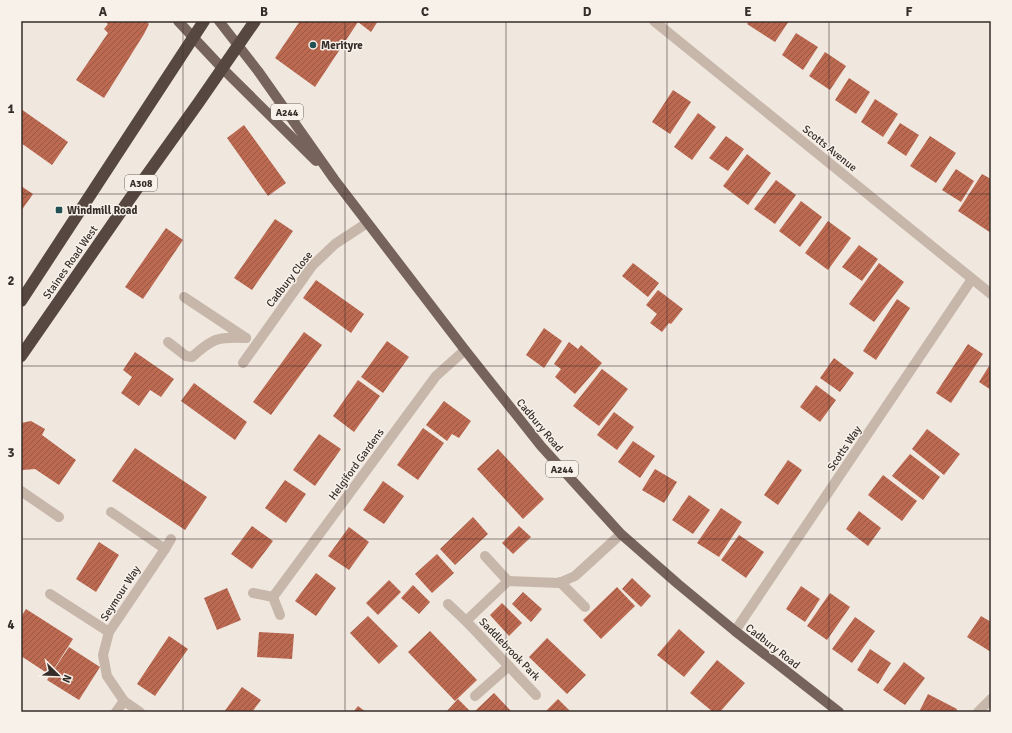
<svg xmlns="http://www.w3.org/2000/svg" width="1012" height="733" viewBox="0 0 1012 733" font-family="Signika,sans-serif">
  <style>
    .building { fill: url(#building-hatch) }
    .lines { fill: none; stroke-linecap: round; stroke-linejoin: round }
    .minor { stroke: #c7b7ab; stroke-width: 10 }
    .major { stroke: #76645c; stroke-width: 10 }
    .highway { stroke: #564741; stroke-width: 12 }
    .grid { fill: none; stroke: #362d29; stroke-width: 1; stroke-opacity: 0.55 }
    .poi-dot { fill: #225154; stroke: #f8f1ea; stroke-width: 1.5 }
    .labels { text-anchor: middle; stroke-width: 3; stroke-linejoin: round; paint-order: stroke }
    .shield { fill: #f8f1ea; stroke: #706863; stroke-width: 1 }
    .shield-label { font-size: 10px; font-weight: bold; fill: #362d29 }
    .poi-label { font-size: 11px; font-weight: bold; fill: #362d29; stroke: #f8f1ea; text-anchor: start }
    .street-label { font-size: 11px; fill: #362d29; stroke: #f8f1ea }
    .neatline { fill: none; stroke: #362d29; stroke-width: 1.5 }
    .grid-label { font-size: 13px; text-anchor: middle; font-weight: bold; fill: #362d29 }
  </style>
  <defs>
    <pattern id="building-hatch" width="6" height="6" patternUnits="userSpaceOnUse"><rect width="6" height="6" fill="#bb6951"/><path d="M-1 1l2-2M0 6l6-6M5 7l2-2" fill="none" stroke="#995743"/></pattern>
  </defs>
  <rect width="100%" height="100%" fill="#f0e7de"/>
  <g class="building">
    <path d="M 105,21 L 146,21 L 149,24 L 144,34 L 104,98 L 76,80 L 108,33 L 104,29 L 108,24 Z"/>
    <path d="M 300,21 L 378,21 L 371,32 L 358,22 L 315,87 L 275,58 Z"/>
    <path d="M 749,21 L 789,21 L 775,42 L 747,24 Z"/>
    <path d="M 796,33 L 818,47 L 803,70 L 782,55 Z"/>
    <path d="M 825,52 L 846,66 L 830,90 L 809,76 Z"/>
    <path d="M 849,78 L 870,92 L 856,114 L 835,100 Z"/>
    <path d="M 673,90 L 691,102 L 670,134 L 652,122 Z"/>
    <path d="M 875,99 L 898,114 L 883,137 L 861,122 Z"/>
    <path d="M 21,109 L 68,142 L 52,165 L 21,143 Z"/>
    <path d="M 698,113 L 716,127 L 692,160 L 674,147 Z"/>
    <path d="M 900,123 L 919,135 L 906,156 L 887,143 Z"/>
    <path d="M 244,125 L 286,183 L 268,196 L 227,138 Z"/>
    <path d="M 726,136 L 744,149 L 728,171 L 709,158 Z"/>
    <path d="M 930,136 L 956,153 L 936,183 L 910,166 Z"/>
    <path d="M 747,154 L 771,173 L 748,205 L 723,186 Z"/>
    <path d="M 956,169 L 974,181 L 961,202 L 942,190 Z"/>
    <path d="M 982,174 L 991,179 L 991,233 L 958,211 Z"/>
    <path d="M 776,180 L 796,195 L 775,224 L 754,209 Z"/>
    <path d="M 21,186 L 33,194 L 21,211 Z"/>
    <path d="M 801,201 L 822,217 L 800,247 L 779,231 Z"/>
    <path d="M 275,219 L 293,231 L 252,290 L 234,278 Z"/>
    <path d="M 828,221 L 851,238 L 828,270 L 805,253 Z"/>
    <path d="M 166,228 L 183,240 L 143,299 L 125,287 Z"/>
    <path d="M 859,245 L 878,259 L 862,281 L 842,267 Z"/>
    <path d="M 633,263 L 659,283 L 648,297 L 622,276 Z"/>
    <path d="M 879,263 L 904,282 L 874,322 L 849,304 Z"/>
    <path d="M 316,280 L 364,314 L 351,333 L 303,298 Z"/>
    <path d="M 658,290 L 683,309 L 671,324 L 669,323 L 662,332 L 650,323 L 657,314 L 646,305 Z"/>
    <path d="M 897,299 L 910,308 L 876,360 L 863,351 Z"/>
    <path d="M 544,328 L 562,341 L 544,368 L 526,355 Z"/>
    <path d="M 304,332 L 322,345 L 271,415 L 253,402 Z"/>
    <path d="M 387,341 L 409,357 L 383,393 L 361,377 Z"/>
    <path d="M 569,342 L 578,349 L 581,345 L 602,363 L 575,394 L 555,377 L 561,369 L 554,364 Z"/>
    <path d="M 968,344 L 983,354 L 951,403 L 936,393 Z"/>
    <path d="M 135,352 L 174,379 L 161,397 L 150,390 L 139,406 L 121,393 L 132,377 L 123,370 Z"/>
    <path d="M 834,358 L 854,373 L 840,392 L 820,378 Z"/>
    <path d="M 991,363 L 991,390 L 979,382 Z"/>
    <path d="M 602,369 L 628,389 L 599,426 L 573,406 Z"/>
    <path d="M 358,380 L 380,396 L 354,432 L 333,416 Z"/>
    <path d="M 194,383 L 247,422 L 235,440 L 181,401 Z"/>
    <path d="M 816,385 L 836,400 L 820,422 L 800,407 Z"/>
    <path d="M 444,401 L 471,421 L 459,438 L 452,434 L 447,441 L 426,425 Z"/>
    <path d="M 614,412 L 634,427 L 617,450 L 597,435 Z"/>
    <path d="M 31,421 L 45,429 L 42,435 L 76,460 L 59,485 L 35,469 L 23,470 L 21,473 L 21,423 Z"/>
    <path d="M 423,428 L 444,443 L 418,480 L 397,465 Z"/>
    <path d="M 927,429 L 960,454 L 944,475 L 912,449 Z"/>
    <path d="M 319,434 L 341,449 L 315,486 L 293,470 Z"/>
    <path d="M 633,441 L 655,456 L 640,478 L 618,462 Z"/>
    <path d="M 135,448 L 207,497 L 185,530 L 112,481 Z"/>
    <path d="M 498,449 L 544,499 L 523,519 L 477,469 Z"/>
    <path d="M 910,454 L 940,477 L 923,500 L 892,476 Z"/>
    <path d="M 788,460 L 802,470 L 778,505 L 764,495 Z"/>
    <path d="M 655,469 L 677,482 L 664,503 L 642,490 Z"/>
    <path d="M 883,475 L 917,501 L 902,521 L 868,495 Z"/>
    <path d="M 285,480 L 306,494 L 286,523 L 265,508 Z"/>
    <path d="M 383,481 L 404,496 L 384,524 L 363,510 Z"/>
    <path d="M 689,495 L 710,510 L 693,534 L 672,520 Z"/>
    <path d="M 721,508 L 742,522 L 719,557 L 697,543 Z"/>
    <path d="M 859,511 L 881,528 L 868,546 L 846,529 Z"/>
    <path d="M 473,517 L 488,534 L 455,565 L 440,549 Z"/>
    <path d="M 252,526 L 273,541 L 252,569 L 231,554 Z"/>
    <path d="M 519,526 L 531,537 L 513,554 L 502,543 Z"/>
    <path d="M 349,527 L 369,542 L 349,570 L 328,556 Z"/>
    <path d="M 739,535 L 764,552 L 746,578 L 721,560 Z"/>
    <path d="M 99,542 L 119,555 L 96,592 L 76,579 Z"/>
    <path d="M 437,554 L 454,573 L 432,593 L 415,574 Z"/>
    <path d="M 316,573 L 336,588 L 316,616 L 295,601 Z"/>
    <path d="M 632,578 L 651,596 L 641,607 L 622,589 Z"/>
    <path d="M 389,580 L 401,592 L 378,615 L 366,603 Z"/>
    <path d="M 413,585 L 430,602 L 419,614 L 401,598 Z"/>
    <path d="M 801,586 L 820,599 L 805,622 L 786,609 Z"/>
    <path d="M 617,587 L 635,606 L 601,639 L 583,620 Z"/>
    <path d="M 227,588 L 241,620 L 217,630 L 204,598 Z"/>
    <path d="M 523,592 L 542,609 L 531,622 L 512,604 Z"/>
    <path d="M 830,593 L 850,607 L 827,640 L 807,626 Z"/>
    <path d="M 502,603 L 522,623 L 509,636 L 490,615 Z"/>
    <path d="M 26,609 L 73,639 L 50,675 L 21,656 L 21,617 Z"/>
    <path d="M 368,616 L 398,646 L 379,664 L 350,633 Z"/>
    <path d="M 981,616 L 991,622 L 991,652 L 967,637 Z"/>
    <path d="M 855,617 L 875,631 L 852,663 L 832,649 Z"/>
    <path d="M 679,629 L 705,652 L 684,677 L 657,655 Z"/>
    <path d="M 430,631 L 477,680 L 455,701 L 408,652 Z"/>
    <path d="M 259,632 L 294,634 L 292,659 L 257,657 Z"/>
    <path d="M 169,636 L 188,649 L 155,696 L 137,684 Z"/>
    <path d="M 547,638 L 586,675 L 567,694 L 529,657 Z"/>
    <path d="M 69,647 L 100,667 L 79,700 L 47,680 Z"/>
    <path d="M 870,649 L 891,663 L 878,684 L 857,670 Z"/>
    <path d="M 717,660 L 745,683 L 720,712 L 713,712 L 690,693 Z"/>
    <path d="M 904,662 L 925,678 L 905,705 L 883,690 Z"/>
    <path d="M 242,687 L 261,700 L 252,712 L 224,712 Z"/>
    <path d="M 494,693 L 512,712 L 474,712 Z"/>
    <path d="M 928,694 L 957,709 L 956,712 L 919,712 Z"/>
    <path d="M 458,699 L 471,712 L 446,712 Z"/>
    <path d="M 558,699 L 570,711 L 569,712 L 545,712 Z"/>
    <path d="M 358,706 L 366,712 L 353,712 Z"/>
  </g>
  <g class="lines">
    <g class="minor">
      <path d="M 654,21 L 991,294"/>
      <path d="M 184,297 L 246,338"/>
      <path d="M 168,342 L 186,356 L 192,357 C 214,337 218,337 246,338"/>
      <path d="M 243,363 L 312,266 L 335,244 L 367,223"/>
      <path d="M 21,491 L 59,517"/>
      <path d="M 111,512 L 165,549 L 109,632 L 103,655 L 107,676 L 124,701 L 140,712"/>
      <path d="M 165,549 L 171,539"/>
      <path d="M 485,556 L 508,581"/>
      <path d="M 560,582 L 585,607"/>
      <path d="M 253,593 L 273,597 L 280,615"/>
      <path d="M 50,594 L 109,632"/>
      <path d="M 273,597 L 436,376 L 465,350"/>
      <path d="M 448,604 L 466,621 L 536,695"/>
      <path d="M 466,621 L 508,581 L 559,583 L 575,576 L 621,534"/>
      <path d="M 735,631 L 972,279"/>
      <path d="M 475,696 L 509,666"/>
      <path d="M 116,712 L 124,701"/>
      <path d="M 978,712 L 991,699"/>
    </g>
    <g class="major">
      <path d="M 178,21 L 223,69 L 316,161"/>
      <path d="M 219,21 L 258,71 L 334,179 L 465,350 L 541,446 L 621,534 L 678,584 L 735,631 L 839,712"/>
    </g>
    <g class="highway">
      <path d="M 21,301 L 204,21"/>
      <path d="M 21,356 L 129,200 L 199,102 L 255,21"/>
    </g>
  </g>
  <path class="grid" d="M 183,21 L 183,712M 345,21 L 345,712M 506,21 L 506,712M 667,21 L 667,712M 829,21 L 829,712M 21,194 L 991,194M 21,366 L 991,366M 21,539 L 991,539"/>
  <g class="poi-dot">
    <circle cx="313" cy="45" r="4"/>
    <rect x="55" y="206" width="8" height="8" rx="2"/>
  </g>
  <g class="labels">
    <g class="shield">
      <rect x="271" y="104" width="32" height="16" rx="3"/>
      <rect x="125" y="175" width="32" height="16" rx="3"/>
      <rect x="546" y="461" width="32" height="16" rx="3"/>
    </g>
    <g class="shield-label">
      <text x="287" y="116">A244</text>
      <text x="141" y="187">A308</text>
      <text x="562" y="473">A244</text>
    </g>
    <g class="poi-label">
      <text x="321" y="49">Merityre</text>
      <text x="67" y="214">Windmill Road</text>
    </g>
    <g class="street-label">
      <text transform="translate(830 148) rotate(39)" y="4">Scotts Avenue</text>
      <text transform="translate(70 262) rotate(-55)" y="4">Staines Road West</text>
      <text transform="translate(289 279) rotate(-52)" y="4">Cadbury Close</text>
      <text transform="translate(540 425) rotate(50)" y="4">Cadbury Road</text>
      <text transform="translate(844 448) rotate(-56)" y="4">Scotts Way</text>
      <text transform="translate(356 464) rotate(-54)" y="4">Helgiford Gardens</text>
      <text transform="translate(120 593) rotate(-57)" y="4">Seymour Way</text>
      <text transform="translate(773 646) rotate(38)" y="4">Cadbury Road</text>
      <text transform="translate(510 649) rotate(46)" y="4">Saddlebrook Park</text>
    </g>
  </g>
  <rect width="1012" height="733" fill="none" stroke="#f8f1ea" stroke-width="44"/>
  <g transform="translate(58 675) rotate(113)" stroke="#f8f1ea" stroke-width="3" paint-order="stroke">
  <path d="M0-3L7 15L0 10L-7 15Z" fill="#362d29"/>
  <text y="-6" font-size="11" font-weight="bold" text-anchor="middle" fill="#362d29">N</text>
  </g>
  <rect x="22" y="22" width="968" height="689" class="neatline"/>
  <g class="grid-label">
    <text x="103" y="16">A</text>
    <text x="264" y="16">B</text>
    <text x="425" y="16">C</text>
    <text x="587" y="16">D</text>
    <text x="748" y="16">E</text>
    <text x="909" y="16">F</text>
    <text x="11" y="113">1</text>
    <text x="11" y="285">2</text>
    <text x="11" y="457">3</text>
    <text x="11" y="629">4</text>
  </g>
</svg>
